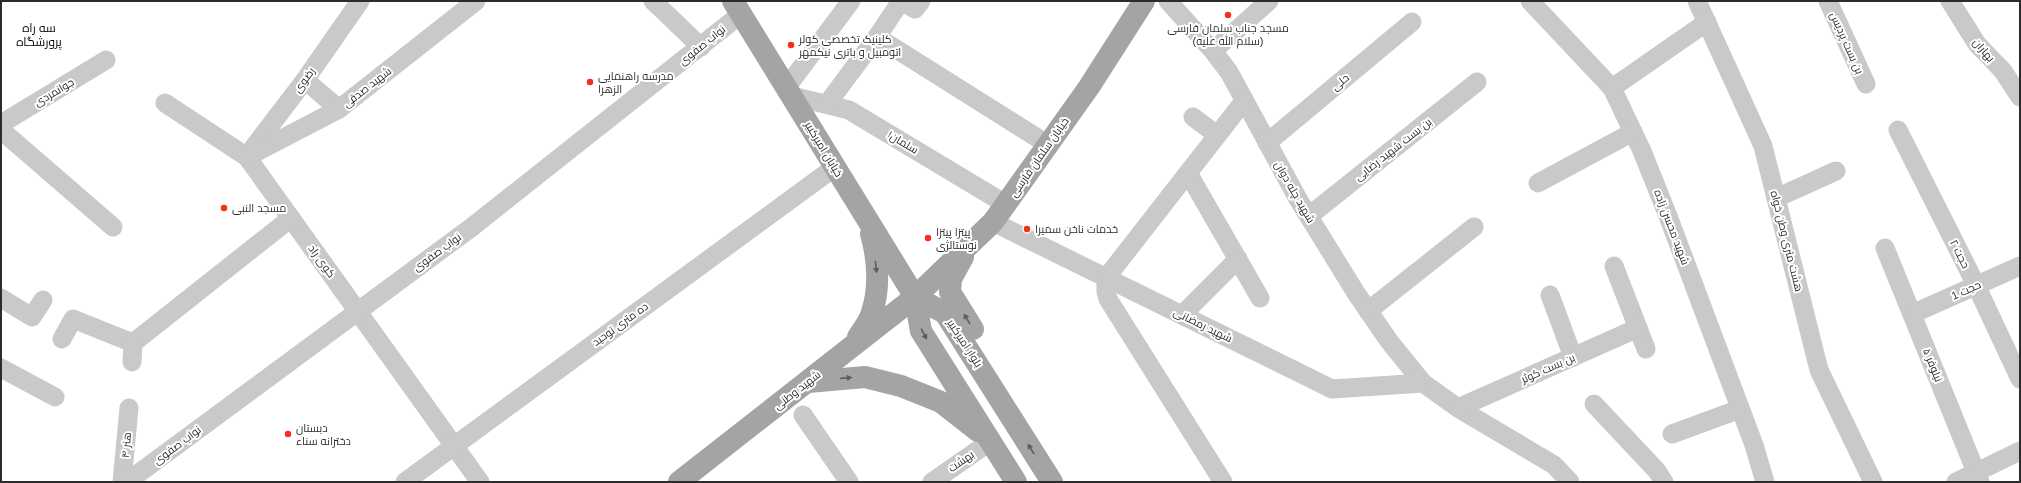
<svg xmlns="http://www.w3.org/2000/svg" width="2021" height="483" viewBox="0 0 2021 483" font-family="Helvetica,Cairo,sans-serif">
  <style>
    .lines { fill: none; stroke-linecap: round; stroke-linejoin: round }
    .minor { stroke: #c9c9c9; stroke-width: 19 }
    .major { stroke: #a4a4a4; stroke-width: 22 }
    .oneway { fill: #5c5c5c }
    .poi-dot { fill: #f52e1d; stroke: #fff; stroke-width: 1.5 }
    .labels { text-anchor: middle; stroke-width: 4; stroke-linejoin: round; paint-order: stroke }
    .poi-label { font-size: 11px; fill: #2c2c2c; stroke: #fff; text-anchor: start }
    .street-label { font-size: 11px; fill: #2c2c2c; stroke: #fff }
    .neighbourhood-label { font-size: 12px; fill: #000; stroke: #fff }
  </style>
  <rect width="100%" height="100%" fill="#fff"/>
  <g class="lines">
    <g class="minor">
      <path d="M 653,1 L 701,47"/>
      <path d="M 1168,1 L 1213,51 L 1229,72 L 1298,199 L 1356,293 L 1389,341 L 1423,383 L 1458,408 L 1554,465 L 1570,482"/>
      <path d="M 1530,1 L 1612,88 L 1642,151 L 1668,216 L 1754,445 L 1765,482"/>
      <path d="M 1697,1 L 1763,146 L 1819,370 L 1873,482"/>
      <path d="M 1828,1 L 1866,84"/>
      <path d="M 1950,1 L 1977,44 L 2003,71 L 2020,97"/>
      <path d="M 877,37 L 1047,144"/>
      <path d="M 1213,51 L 1269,1"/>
      <path d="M 305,80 L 339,109"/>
      <path d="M 786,88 L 851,1"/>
      <path d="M 1612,88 L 1707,22"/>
      <path d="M 792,96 L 849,110 L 1007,205"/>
      <path d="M 165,103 L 247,157 L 480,482"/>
      <path d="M 827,104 L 877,37 L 901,1 L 915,9 L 921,1"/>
      <path d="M 1193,117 L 1217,135"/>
      <path d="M 1,124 L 106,60"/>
      <path d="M 1,130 L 113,227"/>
      <path d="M 1898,130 L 1976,285 L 2020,379"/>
      <path d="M 1267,143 L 1412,22"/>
      <path d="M 250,152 L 305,80 L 360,1"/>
      <path d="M 247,157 L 339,109 L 476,1"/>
      <path d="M 1188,173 L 1260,298"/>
      <path d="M 1538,183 L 1633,132"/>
      <path d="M 1776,198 L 1836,171"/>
      <path d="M 1309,216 L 1477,82"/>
      <path d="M 993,222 L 1332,389 L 1423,383"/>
      <path d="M 1885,248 L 1980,482"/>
      <path d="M 1614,266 L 1646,349"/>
      <path d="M 1550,295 L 1573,357"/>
      <path d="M 1,298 L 32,317 L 43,300"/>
      <path d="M 1368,311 L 1474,227"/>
      <path d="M 1912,314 L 2020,266"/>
      <path d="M 1182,315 L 1238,259"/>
      <path d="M 62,339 L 73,319 L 133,343 L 291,218"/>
      <path d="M 132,362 L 133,343"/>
      <path d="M 1,368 L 55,397"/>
      <path d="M 1594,404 L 1657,471 L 1664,482"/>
      <path d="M 1458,408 L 1638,328"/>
      <path d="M 803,415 L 849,482"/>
      <path d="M 1672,434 L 1740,409"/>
      <path d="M 122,482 L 129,408"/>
      <path d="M 127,482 L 472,227 L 741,14"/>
      <path d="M 405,482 L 835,167"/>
      <path d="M 932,482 L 991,441"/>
      <path d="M 1223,482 L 1108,299 L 1106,292 L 1106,278 L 1244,101"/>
      <path d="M 1956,482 L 2020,451"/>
    </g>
    <g class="major">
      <path d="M 733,1 L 915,297 L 921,331 L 1016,482"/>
      <path d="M 963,257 L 951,279 L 950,292 L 973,329"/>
      <path d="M 915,297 L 945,313 L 1052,482"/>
      <path d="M 858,337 C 863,329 870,321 872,312 C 880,288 878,258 871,234"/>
      <path d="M 808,382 L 865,377 L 901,386 L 941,402 L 978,431"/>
      <path d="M 679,482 L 915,297 L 993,222 L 1089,87 L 1144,1"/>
    </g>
  </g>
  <defs><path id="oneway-solid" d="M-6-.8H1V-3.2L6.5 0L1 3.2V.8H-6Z"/></defs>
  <g class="oneway">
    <use href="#oneway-solid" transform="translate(876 267) rotate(84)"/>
    <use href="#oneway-solid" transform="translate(967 319) rotate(-121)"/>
    <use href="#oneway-solid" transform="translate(924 334) rotate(62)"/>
    <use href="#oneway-solid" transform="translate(846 378) rotate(-5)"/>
    <use href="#oneway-solid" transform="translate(1031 449) rotate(-122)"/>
  </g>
  <g class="poi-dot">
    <circle cx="1228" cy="15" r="4"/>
    <circle cx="791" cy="45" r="4"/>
    <circle cx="590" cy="82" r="4"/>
    <circle cx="224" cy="208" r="4"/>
    <circle cx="1027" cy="229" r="4"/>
    <circle cx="928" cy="238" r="4"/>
    <circle cx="288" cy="434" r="4"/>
  </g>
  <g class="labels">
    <g class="poi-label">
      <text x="1228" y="32" text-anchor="middle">مسجد جناب سلمان فارسی<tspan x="1228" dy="13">(سلام الله علیه)</tspan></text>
      <text x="799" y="43">کلینیک تخصصی کولر<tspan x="799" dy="13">اتومبیل و باتری نیکمهر</tspan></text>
      <text x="598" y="80">مدرسه راهنمایی<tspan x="598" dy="13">الزهرا</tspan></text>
      <text x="232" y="212">مسجد النبی</text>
      <text x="1035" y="233">خدمات ناخن سمیرا</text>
      <text x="936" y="236">پیتزا پیتزا<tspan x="936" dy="13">نوستالژی</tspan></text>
      <text x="296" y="432">دبستان<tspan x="296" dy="13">دخترانه سناء</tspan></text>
    </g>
    <g class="street-label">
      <text transform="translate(1847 43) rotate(66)" y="4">بن بست پردیس</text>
      <text transform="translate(702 45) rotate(-39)" y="4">نواب صفوی</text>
      <text transform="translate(1984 50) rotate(49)" y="4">بهاران</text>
      <text transform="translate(304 80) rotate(-54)" y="4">رضوی</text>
      <text transform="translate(1340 82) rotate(-40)" y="4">حلی</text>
      <text transform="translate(367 87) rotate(-38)" y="4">شهید صدقی</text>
      <text transform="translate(54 92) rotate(-31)" y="4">جوانمردی</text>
      <text transform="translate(903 142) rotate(31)" y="4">سلمان۱</text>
      <text transform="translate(824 149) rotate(59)" y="4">خیابان امیرکبیر</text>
      <text transform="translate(1393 149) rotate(-38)" y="4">بن بست شهید رضایی</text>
      <text transform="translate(1039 157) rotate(-55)" y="4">خیابان سلمان فارسی</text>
      <text transform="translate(1295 192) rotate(60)" y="4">شهید چله دوان</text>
      <text transform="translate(1672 227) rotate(69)" y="4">شهید محسن زاده</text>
      <text transform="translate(1787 241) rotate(76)" y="4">هشت متری وطن خواه</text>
      <text transform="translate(437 252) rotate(-36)" y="4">نواب صفوی</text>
      <text transform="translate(1960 254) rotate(63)" y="4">حجت ۲</text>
      <text transform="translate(322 261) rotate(54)" y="4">کوی راد</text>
      <text transform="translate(1966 290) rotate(-24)" y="4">حجت 1</text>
      <text transform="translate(620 324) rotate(-36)" y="4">ده متری توحید</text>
      <text transform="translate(1203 325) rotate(26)" y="4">شهید رمضانی</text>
      <text transform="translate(965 343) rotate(57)" y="4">بلوار امیرکبیر</text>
      <text transform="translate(1933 365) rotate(68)" y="4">نیلوفر ۵</text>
      <text transform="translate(1548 368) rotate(-24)" y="4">بن بست کوثر</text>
      <text transform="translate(797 390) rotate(-38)" y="4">شهید وطنی</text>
      <text transform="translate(126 445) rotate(-85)" y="4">هنر ۴</text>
      <text transform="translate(177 445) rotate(-37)" y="4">نواب صفوی</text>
      <text transform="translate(961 461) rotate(-35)" y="4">بهشت</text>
    </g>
    <g class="neighbourhood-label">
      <text x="39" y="32">سه راه<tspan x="39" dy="14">پرورشگاه</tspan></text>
    </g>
  </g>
  <rect width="2021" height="483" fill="none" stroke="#2c2c2c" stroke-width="4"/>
</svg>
